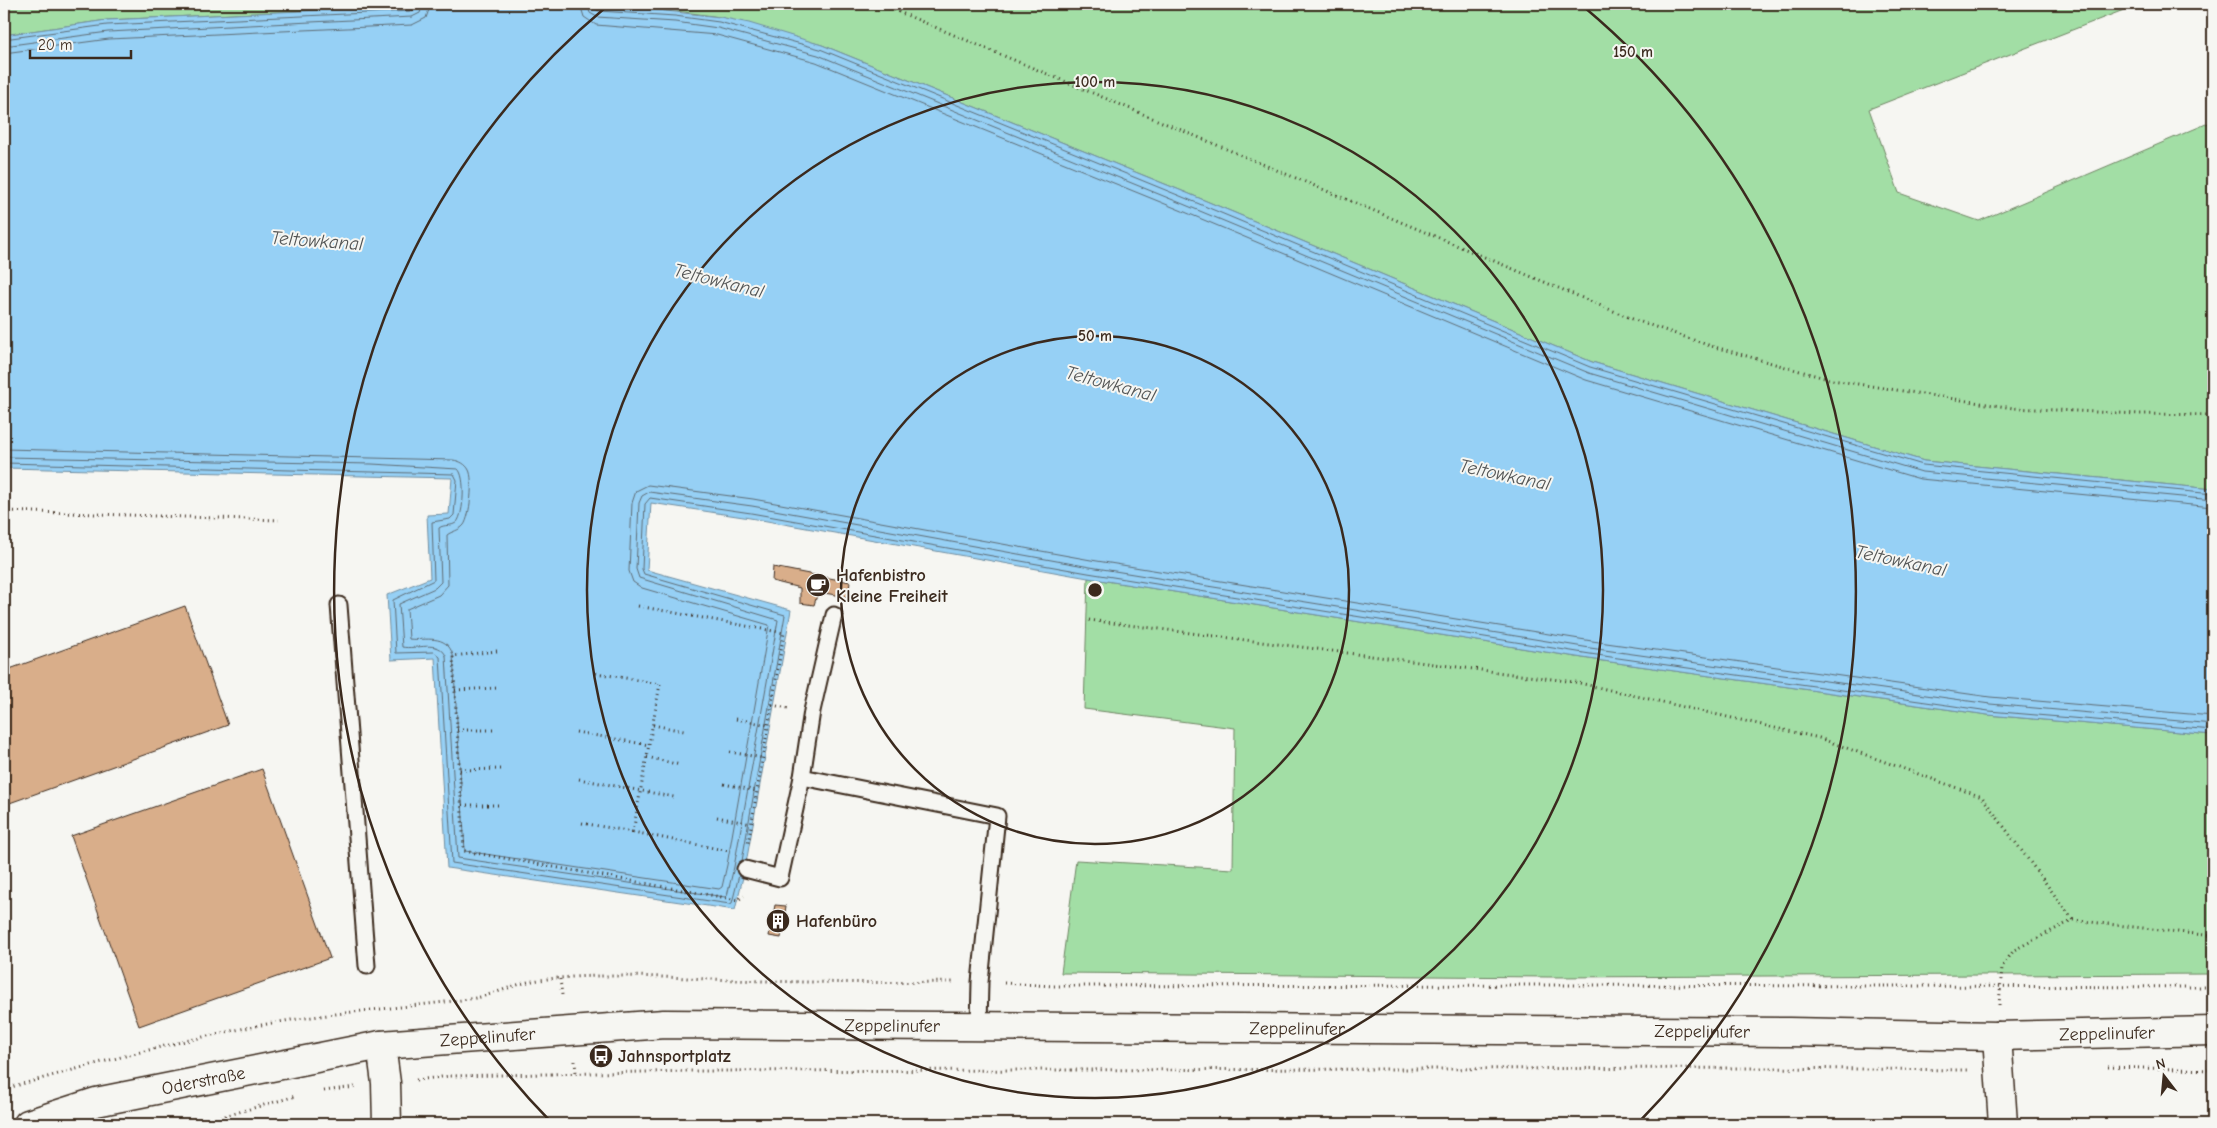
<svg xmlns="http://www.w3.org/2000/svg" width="2217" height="1128" viewBox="0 0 2217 1128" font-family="'Comic Neue',sans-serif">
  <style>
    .green { fill: #a2dea5; stroke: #6e8462 }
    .water { fill: #96d0f5; stroke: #728e9f }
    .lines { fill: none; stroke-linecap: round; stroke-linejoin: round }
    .shore { stroke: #5f6c74; stroke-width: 1 }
    .building { fill: #d9ae8a; stroke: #3b2a1e }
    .lane-casing { stroke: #3b2a1e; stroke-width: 19 }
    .street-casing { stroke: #3b2a1e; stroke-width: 31 }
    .secondary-casing { stroke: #3b2a1e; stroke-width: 31 }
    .path { stroke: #3b2a1e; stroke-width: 3; stroke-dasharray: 1 4; stroke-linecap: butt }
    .lane { stroke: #f6f6f2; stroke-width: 15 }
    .street { stroke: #f6f6f2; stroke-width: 28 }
    .secondary { stroke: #f6f6f2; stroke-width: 28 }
    .ring { fill: none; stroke: #3b2a1e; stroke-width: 2.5 }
    .labels { text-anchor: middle; stroke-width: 4; stroke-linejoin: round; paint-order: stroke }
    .poi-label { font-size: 18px; font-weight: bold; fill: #3b2a1e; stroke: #f6f6f2; text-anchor: start }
    .street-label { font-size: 18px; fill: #3b2a1e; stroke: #f6f6f2 }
    .water-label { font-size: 19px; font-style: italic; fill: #525454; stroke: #f6f6f2 }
    .centre { fill: #3b2a1e; stroke: #f6f6f2; stroke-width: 2.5 }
    .ring-label { font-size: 15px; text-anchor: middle; font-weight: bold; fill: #3b2a1e; stroke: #f6f6f2; stroke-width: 4; stroke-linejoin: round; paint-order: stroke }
  </style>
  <rect width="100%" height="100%" fill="#f6f6f2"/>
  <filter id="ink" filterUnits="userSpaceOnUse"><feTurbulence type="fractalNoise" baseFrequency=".02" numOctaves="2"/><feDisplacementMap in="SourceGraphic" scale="10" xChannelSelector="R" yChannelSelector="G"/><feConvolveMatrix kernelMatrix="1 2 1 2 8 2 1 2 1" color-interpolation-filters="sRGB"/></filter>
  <g filter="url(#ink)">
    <g class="green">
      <path d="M 4,4 L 2139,4 L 1869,109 L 1899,193 L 1979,221 L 2213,121 L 2213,489 L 1924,461 L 1592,362 L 1187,193 L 822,45 L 720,17 L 676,11 L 569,5 L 449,4 L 107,20 L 4,35 Z"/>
      <path d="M 1088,578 L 1589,659 L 1988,715 L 2213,735 L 2213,974 L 1548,977 L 1061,973 L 1076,860 L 1233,869 L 1235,728 L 1084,709 Z"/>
    </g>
    <path class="water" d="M 449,4 L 569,5 L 639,8 L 720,17 L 749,23 L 822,45 L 1187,193 L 1592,362 L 1924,461 L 2213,489 L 2213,735 L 1988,715 L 1589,659 L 1088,578 L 750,518 L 651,503 L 647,570 L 791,610 L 745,869 L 735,910 L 447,868 L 435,658 L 391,660 L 387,595 L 430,578 L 427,515 L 449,514 L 452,478 L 4,468 L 4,35 L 107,20 Z"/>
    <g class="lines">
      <g class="shore">
        <path d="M 580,4 L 584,17 L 596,25 L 717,35 L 816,62 L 1180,210 L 1586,380 L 1920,479 L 2213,507"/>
        <path d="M 587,4 L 590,13 L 597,17 L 675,22 L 718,28 L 818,55 L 1183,204 L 1589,373 L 1922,472 L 2213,500"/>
        <path d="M 593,4 L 595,9 L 599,11 L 675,16 L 719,22 L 820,49 L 1185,198 L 1590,367 L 1923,465 L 2213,494"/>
        <path d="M 4,39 L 107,25 L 411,11 L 416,9 L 417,4"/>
        <path d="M 4,46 L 108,32 L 412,17 L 420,13 L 423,4"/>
        <path d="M 4,53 L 109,39 L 412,25 L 426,18 L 431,4"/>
        <path d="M 4,449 L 453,460 C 460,461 466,464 469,470 C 474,479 470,517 464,525 C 459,531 452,531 447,535 L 448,585 L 439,595 L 407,609 L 409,639 C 426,641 446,633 453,655 L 465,851 L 719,889 L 722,887 L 727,865 L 769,625 L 642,588 L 633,582 L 629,571 L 632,503 L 636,491 L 648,485 L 753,499 L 1091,560 L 1592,641 L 1990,697 L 2213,716"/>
        <path d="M 4,457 L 372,464 L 458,469 C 466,476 464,514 457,522 C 452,527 444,524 439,528 L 441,582 L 435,588 L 399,604 L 402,647 C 416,650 439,639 446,656 L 458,858 L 725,897 L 727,896 L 734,867 L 778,620 L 639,578 L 636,569 L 639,503 L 642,496 L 649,492 L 752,506 L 1090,567 L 1590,648 L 1990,704 L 2213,724"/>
        <path d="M 4,463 L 454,474 L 457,480 L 454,515 L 450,519 L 432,522 L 434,580 L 393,600 L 396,653 L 434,652 L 440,657 L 452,863 L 730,904 L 732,903 L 739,875"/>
        <path d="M 742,861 L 785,615 L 644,574 L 642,569 L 645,504 L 650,498 L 751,513 L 1088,573 L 1590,654 L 1989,711 L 2213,730"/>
      </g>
    </g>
    <g class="building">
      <path d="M 773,567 L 850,582 L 848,597 L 818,592 L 814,605 L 800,603 L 800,588 L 772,581 Z"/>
      <path d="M 185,606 L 228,725 L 4,805 L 4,671 Z"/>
      <path d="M 262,769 L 330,958 L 139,1026 L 71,836 Z"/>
      <path d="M 775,905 L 786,906 L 781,938 L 769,936 Z"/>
    </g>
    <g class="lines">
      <g class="lane-casing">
        <g id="lane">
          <path d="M 339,605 L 367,966"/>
          <path d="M 834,615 L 812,711 L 802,777 L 997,816 L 980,982 L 979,1025"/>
          <path d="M 745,869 L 780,878 L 802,777"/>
        </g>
      </g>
      <g class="street-casing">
        <g id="street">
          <path d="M 1997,1036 L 2003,1124"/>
          <path d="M 381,1045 L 386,1083 L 387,1124"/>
        </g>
      </g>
      <g class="secondary-casing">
        <g id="secondary">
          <path id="s1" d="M 28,1124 L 96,1102 L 381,1045 L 664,1024 L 1789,1032 L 1997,1036 L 2213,1031"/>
        </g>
      </g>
      <g class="path">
        <path d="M 880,4 L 1635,320 L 1711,346 L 1832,380 L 2013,408 L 2139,414 L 2213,415"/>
        <path d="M 4,511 L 279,520"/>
        <path d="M 638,606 L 784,633 L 748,844"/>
        <path d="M 1089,620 L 1575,682 L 1819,738 L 1982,797 L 2073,920"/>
        <path d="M 497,651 L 453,656 L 464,851 L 738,900 L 744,896"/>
        <path d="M 596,673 L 660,684 L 633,832 L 729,851"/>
        <path d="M 455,690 L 498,688"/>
        <path d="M 772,705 L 788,708"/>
        <path d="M 736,719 L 768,725"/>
        <path d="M 653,725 L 684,731"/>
        <path d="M 457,730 L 496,730"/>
        <path d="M 576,732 L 649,745"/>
        <path d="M 730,752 L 763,758"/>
        <path d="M 647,757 L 680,765"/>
        <path d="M 460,770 L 501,769"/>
        <path d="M 579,779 L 674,797"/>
        <path d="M 724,784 L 757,791"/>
        <path d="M 462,805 L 502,805"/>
        <path d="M 717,817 L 751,824"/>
        <path d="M 582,823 L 633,832"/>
        <path d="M 560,979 L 562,995"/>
        <path d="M 1004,983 L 1052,986 L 1565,985 L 2213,987"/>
        <path d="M 1999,1005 L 2002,967 L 2014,950 L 2073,920 L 2213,936"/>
        <path d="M 575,1061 L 576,1073"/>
        <path d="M 2108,1067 L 2213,1070"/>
        <path d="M 416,1080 L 450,1076 L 690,1071 L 1766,1068 L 1967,1070"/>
        <path d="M 4,1089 C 91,1065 178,1040 267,1024 C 334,1012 402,1008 469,999 C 494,996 514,983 539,980 C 604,972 671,978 737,980 C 810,983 882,983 955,982"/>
        <path d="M 324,1091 L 355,1087"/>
        <path d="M 196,1124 L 296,1096"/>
      </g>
      <use href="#lane" class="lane"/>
      <use href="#street" class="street"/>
      <use href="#secondary" class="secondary"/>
    </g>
  </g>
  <g class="ring">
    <circle cx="1095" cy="590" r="254"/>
    <circle cx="1095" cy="590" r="508"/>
    <path d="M552 1123A761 761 0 0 1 606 7M1584 7A761 761 0 0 1 1638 1123"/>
  </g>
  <defs>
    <g id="cafe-disc" transform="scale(1.25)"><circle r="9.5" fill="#3b2a1e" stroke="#f6f6f2"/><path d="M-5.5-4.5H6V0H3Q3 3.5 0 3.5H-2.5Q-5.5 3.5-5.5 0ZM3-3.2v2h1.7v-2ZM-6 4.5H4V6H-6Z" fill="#fff"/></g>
    <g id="building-disc" transform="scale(1.25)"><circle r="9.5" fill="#3b2a1e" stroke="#f6f6f2"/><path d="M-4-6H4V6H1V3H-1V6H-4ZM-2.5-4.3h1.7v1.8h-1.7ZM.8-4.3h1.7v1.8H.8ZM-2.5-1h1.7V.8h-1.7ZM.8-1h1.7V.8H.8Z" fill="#fff"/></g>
    <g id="bus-disc" transform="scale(1.25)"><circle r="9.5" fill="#3b2a1e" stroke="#f6f6f2"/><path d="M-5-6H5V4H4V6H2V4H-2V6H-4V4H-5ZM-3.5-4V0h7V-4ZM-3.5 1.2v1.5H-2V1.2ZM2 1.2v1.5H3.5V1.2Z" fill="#fff"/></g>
  </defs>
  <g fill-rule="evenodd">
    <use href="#cafe-disc" x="818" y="585"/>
    <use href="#building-disc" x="778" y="921"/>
    <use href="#bus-disc" x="601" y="1056"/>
  </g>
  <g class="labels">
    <g class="poi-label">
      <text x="836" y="581">Hafenbistro<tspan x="836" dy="21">Kleine Freiheit</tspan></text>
      <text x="796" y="927">Hafenbüro</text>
      <text x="618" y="1062">Jahnsportplatz</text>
    </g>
    <g class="street-label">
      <text dy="6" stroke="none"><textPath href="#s1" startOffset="874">Zeppelinufer</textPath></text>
      <text dy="6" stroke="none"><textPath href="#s1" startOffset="1279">Zeppelinufer</textPath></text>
      <text dy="6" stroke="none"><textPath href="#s1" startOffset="1684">Zeppelinufer</textPath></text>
      <text dy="6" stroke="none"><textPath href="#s1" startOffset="2089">Zeppelinufer</textPath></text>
      <text dy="6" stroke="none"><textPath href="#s1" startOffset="469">Zeppelinufer</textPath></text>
      <text dy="6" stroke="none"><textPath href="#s1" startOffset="181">Oderstraße</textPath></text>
    </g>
    <g class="water-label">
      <text transform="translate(317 240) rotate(4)" y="7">Teltowkanal</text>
      <text transform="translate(719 280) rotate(14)" y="7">Teltowkanal</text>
      <text transform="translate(1111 383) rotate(15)" y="7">Teltowkanal</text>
      <text transform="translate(1505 474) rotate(12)" y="7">Teltowkanal</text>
      <text transform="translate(1901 560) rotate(12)" y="7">Teltowkanal</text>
    </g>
  </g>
  <circle cx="1095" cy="590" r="8" class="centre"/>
  <g class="ring-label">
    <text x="1633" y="57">150 m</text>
    <text x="1095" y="87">100 m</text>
    <text x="1095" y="341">50 m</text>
  </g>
  <rect width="2217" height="1128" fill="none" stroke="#f6f6f2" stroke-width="20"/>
  <rect x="10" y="10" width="2197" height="1108" fill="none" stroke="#3b2a1e" stroke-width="2" filter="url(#ink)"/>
  <g transform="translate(2164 1076) rotate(344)" stroke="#f6f6f2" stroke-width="4" paint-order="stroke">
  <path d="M0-4L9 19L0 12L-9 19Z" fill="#3b2a1e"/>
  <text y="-8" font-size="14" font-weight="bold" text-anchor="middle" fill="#3b2a1e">N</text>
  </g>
  <path d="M30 50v8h101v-8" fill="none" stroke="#3b2a1e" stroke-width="2.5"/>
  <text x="38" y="50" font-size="15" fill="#3b2a1e" stroke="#f6f6f2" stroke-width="4" paint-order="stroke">20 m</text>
</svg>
